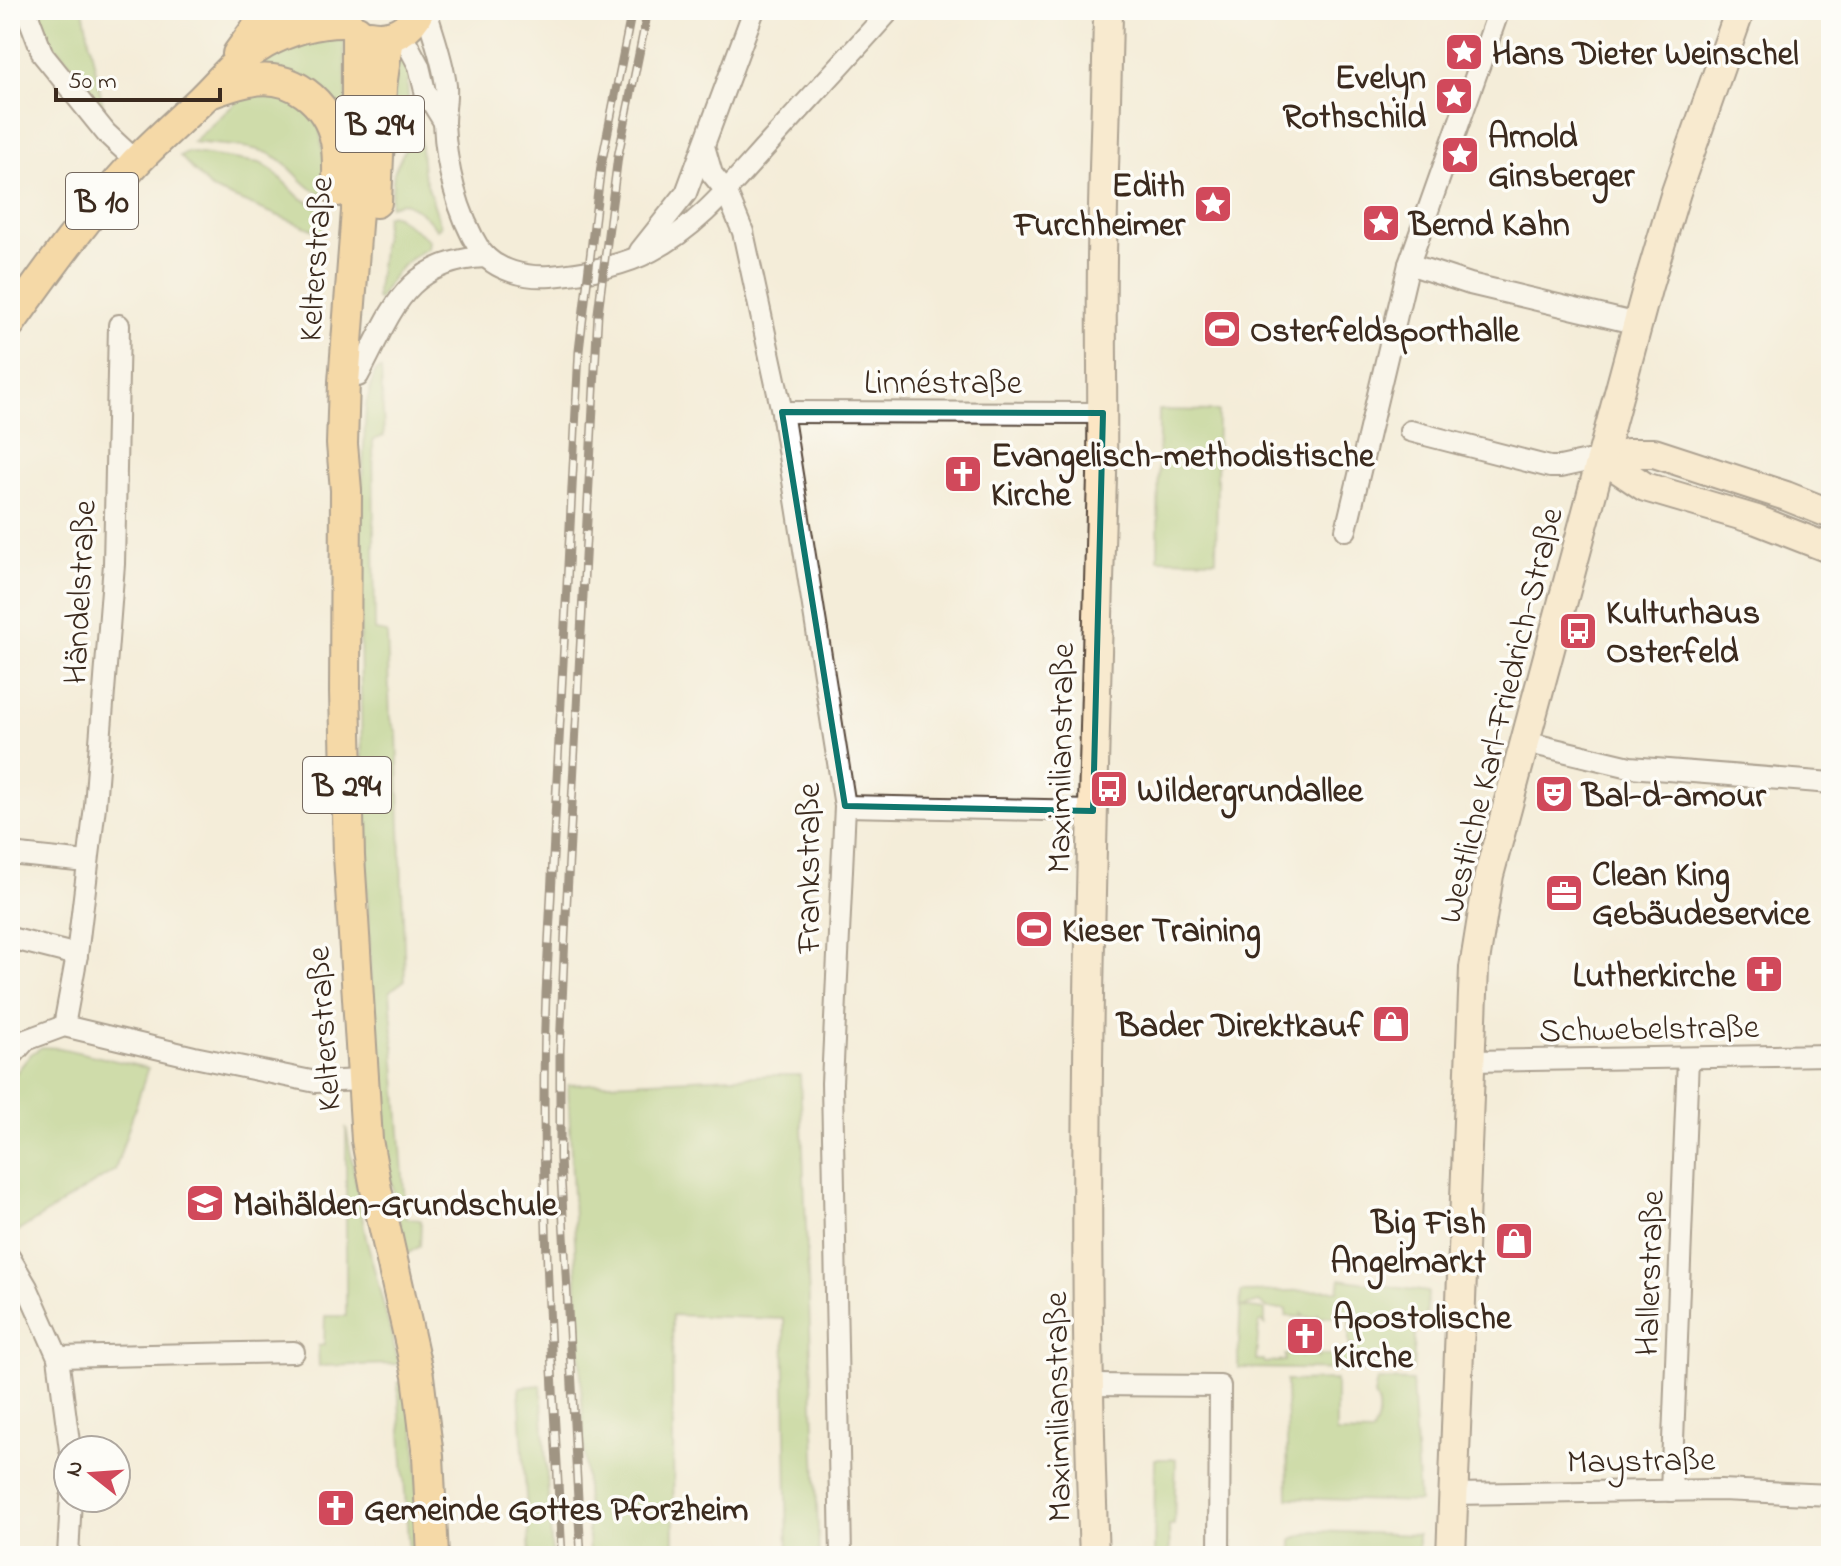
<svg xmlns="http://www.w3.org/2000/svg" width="1841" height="1566" viewBox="0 0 1841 1566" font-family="'Indie Flower',sans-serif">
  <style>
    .green { fill: #a2c872; stroke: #6e7948; stroke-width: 2; fill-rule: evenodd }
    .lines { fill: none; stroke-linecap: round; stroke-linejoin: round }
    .street-casing { stroke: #57473a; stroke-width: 24 }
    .secondary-casing { stroke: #57473a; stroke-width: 32 }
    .primary-casing { stroke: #57473a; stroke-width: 34 }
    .street { stroke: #fff; stroke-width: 20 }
    .secondary { stroke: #fce6c4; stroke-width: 28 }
    .primary { stroke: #f7c06c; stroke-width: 30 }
    .rail-casing { stroke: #3b2a1e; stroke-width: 9 }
    .rail { stroke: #fdfcf7; stroke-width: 6; stroke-dasharray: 18; stroke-linecap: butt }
    .marked { fill: none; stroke: #0f766e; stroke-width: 6; stroke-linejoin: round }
    .labels { text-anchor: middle; stroke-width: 7; stroke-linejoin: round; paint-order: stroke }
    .shield { fill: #fdfcf7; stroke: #75695f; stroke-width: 2 }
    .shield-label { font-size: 32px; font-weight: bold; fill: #3b2a1e }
    .poi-label { font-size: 34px; font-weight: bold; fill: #3b2a1e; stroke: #fdfcf7; text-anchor: start }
    .street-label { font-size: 34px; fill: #3b2a1e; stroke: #fdfcf7 }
  </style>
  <rect width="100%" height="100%" fill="#fdfcf7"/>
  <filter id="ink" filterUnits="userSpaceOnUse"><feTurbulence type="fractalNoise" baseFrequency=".0125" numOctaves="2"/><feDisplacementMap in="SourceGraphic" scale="16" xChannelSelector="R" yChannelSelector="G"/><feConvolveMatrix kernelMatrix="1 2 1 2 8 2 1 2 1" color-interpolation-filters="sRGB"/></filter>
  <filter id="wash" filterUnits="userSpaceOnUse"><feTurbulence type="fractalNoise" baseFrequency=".006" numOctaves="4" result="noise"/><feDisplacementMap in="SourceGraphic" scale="32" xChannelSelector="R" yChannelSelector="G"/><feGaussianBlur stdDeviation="1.8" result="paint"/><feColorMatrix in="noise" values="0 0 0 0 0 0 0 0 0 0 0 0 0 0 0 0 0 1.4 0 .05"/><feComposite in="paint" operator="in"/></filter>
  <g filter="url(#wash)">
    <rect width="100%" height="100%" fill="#f4edd9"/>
    <g class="green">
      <path d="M 32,10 L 83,10 L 103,105 L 100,106 C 94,99 92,91 86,83 C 69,58 43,40 32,10 Z"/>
      <path d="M 334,29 L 344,40 L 348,133 L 263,63 L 263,57 Z"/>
      <path d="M 397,50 L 408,62 L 413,80 L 407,82 L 410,121 L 388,160 Z"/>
      <path d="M 254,86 L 300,100 L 319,123 L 329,195 C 303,192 296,167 274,156 C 255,145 216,145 193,142 Z"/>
      <path d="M 419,125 L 423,172 L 441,226 L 437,229 L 420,211 L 403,202 L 390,206 L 394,172 L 416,126 Z"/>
      <path d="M 187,152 L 260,163 L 273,171 L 299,197 L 323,210 L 324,234 L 211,189 L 180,156 Z"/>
      <path d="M 390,214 L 396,216 L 429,240 L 428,248 C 403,261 392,275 379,300 L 376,299 L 386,216 Z"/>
      <path d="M 381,369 L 384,436 L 373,440 L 375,631 L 387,633 L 390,719 L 397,733 L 405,980 L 390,991 L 406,1218 L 421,1220 L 420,1246 L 407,1254 L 377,1116 L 362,777 L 359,545 L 366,405 L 375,372 Z"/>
      <path d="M 1159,410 L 1218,411 L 1216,560 L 1158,559 Z"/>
      <path d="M 42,1047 L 60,1048 L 148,1068 L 115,1170 L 12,1235 L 10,1233 L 10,1080 L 31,1054 Z"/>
      <path d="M 774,1075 L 800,1075 L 819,1556 L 788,1556 L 784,1319 L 672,1315 L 674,1556 L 589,1556 L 568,1085 Z"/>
      <path d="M 346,1127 L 366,1238 L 399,1364 L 319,1366 L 318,1346 L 324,1345 L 325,1316 L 346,1316 Z"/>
      <path d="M 1340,1279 L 1428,1292 L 1426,1321 L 1416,1320 L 1413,1371 L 1238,1368 L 1241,1292 L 1338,1290 ZM 1259,1302 L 1268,1309 L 1286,1309 L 1286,1316 L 1302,1317 L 1302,1314 L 1304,1317 L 1317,1317 L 1318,1314 L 1320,1317 L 1350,1316 L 1349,1325 L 1352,1327 L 1349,1328 L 1349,1345 L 1353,1346 L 1349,1348 L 1350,1356 L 1334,1356 L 1332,1358 L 1332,1355 L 1319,1355 L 1318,1358 L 1316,1355 L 1304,1355 L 1301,1357 L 1301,1355 L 1285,1355 L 1285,1361 L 1264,1363 L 1264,1360 L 1256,1360 L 1259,1324 L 1262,1321 L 1265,1324 L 1265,1310 L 1242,1307 Z"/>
      <path d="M 1336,1380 L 1336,1433 L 1372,1434 C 1379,1420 1381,1409 1374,1395 L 1377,1380 L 1412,1381 L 1419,1502 L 1288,1498 L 1286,1381 Z"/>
      <path d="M 407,1382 L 416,1439 L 420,1556 L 409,1556 L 398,1383 Z"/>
      <path d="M 541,1385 L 552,1556 L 530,1556 L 519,1391 L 520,1387 Z"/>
      <path d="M 1155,1459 L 1176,1459 L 1174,1525 L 1169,1525 L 1170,1556 L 1154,1556 Z"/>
      <path d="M 1314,1531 L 1418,1535 L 1418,1556 L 1292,1556 L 1292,1539 Z"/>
    </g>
  </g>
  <g filter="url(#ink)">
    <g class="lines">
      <g class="street-casing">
        <g id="street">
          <path d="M 26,10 L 43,55 L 106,133 L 137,162"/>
          <path d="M 426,10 C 433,35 443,60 446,86 C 447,98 444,111 444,123 C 446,166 457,213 480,250 C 495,271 527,278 551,276 C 584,273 622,266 651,251 C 700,226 735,180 771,141 C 811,97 851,54 890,10"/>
          <path d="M 401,32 L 419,66 L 425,91 L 444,122"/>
          <path d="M 704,146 L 712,174 L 726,191 L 743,232 L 782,412 L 845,806 L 832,1083 L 841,1556"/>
          <path d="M 640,251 L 686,193 L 754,10"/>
          <path d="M 1409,264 L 1470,284 L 1638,324"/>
          <path d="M 358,376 C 392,313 403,261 486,257"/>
          <path d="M 782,412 L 1103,413"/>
          <path d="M 1410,431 L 1550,467 L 1560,467 L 1602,458"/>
          <path d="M 1346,530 L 1409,264 L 1499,10"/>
          <path d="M 1525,742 L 1630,767 L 1831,783"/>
          <path d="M 845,806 L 1093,811"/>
          <path d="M 10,854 L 87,862"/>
          <path d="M 10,938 L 77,955"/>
          <path d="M 64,1026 L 77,955 L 95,806 L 114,564 L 119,325"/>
          <path d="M 10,1058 L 26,1040 L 64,1026 L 194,1057 L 316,1082 L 362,1080"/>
          <path d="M 1469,1061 L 1831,1055"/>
          <path d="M 10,1258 L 27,1287 L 58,1357 L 70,1450"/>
          <path d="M 58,1357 L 294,1352"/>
          <path d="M 1090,1385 L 1220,1386 L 1219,1556"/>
          <path d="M 1671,1491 L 1688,1058"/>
          <path d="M 1452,1494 L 1721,1490 L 1831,1495"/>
          <path d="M 68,1556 L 71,1498"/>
        </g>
      </g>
      <g class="secondary-casing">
        <g id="secondary">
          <path d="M 1602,458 L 1645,487 L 1757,520 L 1831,549"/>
          <path d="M 1602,458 L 1628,453 L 1654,453 L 1786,496 L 1831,514"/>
          <path d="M 1094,1556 C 1079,1197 1092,836 1102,476 C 1103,404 1101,331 1102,259 C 1103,176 1107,93 1108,10"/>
          <path d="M 1451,1556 L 1474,968 L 1489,875 L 1647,289 L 1676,192 L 1740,10"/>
        </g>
      </g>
      <g class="primary-casing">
        <g id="primary">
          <path d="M 357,31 L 357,211 L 344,382 L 342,444 L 346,490 L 345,692 L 349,856 L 367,1140 L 376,1189 L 418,1376 L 428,1456 L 433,1556"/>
          <path d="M 370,36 C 392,40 410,30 419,10"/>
          <path d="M 238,54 L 270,10"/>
          <path d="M 209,93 C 222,89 236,83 250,81 C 291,72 328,102 336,141 C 339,157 338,175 338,191"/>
          <path d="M 376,202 L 381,87 L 388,37"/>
          <path d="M 10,323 C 49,268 89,213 135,163 C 156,141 179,121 201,100 C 224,78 236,59 265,43 C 291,29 317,21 347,22"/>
        </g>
      </g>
      <use href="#street" class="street"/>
      <use href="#secondary" class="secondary"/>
      <use href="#primary" class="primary"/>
      <g class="rail-casing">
        <g id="rail">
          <path d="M 562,1556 C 552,1368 539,1181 546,994 L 579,351 L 601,166 L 632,10"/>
          <path d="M 581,1556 L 560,1159 L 560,1050 L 565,934 L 598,313 L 618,156 L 648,10"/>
        </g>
      </g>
      <use href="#rail" class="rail"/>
    </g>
  </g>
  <path d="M0 0H1841V1566H0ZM 782,412 L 1103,413 L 1093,811 L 845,806 Z" fill="#f4edd9" fill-opacity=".55" fill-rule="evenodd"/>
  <path class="marked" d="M 782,412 L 1103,413 L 1093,811 L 845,806 Z"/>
  <defs>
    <g id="sight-square" transform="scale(2)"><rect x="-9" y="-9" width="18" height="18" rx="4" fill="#d1495b" stroke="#fdfcf7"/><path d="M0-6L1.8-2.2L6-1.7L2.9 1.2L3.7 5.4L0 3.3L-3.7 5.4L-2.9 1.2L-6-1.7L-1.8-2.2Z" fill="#fff"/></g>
    <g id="stadium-square" transform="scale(2)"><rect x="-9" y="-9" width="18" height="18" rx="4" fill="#d1495b" stroke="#fdfcf7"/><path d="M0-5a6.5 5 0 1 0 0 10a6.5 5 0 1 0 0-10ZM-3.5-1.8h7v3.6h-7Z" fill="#fff"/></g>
    <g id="church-square" transform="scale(2)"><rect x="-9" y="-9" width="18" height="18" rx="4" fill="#d1495b" stroke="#fdfcf7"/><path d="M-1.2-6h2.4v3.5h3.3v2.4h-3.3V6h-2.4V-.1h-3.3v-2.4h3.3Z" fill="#fff"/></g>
    <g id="bus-square" transform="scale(2)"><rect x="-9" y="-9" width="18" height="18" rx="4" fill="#d1495b" stroke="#fdfcf7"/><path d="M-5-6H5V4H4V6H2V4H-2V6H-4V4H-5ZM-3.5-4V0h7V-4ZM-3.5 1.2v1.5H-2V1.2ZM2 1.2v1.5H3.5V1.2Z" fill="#fff"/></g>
    <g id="theatre-square" transform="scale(2)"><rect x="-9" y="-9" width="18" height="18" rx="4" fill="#d1495b" stroke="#fdfcf7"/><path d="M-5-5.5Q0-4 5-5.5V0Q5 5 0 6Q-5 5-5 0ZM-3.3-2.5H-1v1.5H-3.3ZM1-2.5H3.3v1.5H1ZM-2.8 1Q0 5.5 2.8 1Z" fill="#fff"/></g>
    <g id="office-square" transform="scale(2)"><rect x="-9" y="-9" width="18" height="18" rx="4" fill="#d1495b" stroke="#fdfcf7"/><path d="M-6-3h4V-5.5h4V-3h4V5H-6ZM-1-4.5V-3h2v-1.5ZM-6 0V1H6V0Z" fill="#fff"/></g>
    <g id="shop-square" transform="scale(2)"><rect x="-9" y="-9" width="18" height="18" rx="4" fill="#d1495b" stroke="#fdfcf7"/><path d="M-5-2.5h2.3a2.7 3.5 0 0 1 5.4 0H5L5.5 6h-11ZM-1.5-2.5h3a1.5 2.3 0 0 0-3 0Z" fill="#fff"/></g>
    <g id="school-square" transform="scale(2)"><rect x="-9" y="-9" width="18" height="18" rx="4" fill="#d1495b" stroke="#fdfcf7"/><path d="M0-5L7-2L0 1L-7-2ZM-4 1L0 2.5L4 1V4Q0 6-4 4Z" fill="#fff"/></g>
  </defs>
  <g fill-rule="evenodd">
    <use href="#sight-square" x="1464" y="52"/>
    <use href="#sight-square" x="1454" y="96"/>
    <use href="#sight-square" x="1460" y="155"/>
    <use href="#sight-square" x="1213" y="204"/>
    <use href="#sight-square" x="1381" y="223"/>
    <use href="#stadium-square" x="1222" y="329"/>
    <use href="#church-square" x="963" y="474"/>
    <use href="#bus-square" x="1578" y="631"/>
    <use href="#bus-square" x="1109" y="789"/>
    <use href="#theatre-square" x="1554" y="794"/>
    <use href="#office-square" x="1564" y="893"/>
    <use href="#stadium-square" x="1034" y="929"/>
    <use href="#church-square" x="1764" y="974"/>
    <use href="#shop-square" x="1391" y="1024"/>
    <use href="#school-square" x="205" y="1203"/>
    <use href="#shop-square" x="1514" y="1241"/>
    <use href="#church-square" x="1305" y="1336"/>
    <use href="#church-square" x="336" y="1508"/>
  </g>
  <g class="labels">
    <g class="shield">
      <rect x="336" y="96" width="88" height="56" rx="6"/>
      <rect x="66" y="173" width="72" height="56" rx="6"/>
      <rect x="303" y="757" width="88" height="56" rx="6"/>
    </g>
    <g class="shield-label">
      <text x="380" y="135">B 294</text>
      <text x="102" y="212">B 10</text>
      <text x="347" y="796">B 294</text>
    </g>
    <g class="poi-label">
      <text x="1492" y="64">Hans Dieter Weinschel</text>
      <text x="1426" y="88" text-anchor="end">Evelyn<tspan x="1426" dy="39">Rothschild</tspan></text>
      <text x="1488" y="147">Arnold<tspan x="1488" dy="39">Ginsberger</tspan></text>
      <text x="1185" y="196" text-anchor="end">Edith<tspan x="1185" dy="39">Furchheimer</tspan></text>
      <text x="1409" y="235">Bernd Kahn</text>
      <text x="1250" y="341">Osterfeldsporthalle</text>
      <text x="991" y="466">Evangelisch-methodistische<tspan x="991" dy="39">Kirche</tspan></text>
      <text x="1606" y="623">Kulturhaus<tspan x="1606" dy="39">Osterfeld</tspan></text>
      <text x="1137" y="801">Wildergrundallee</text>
      <text x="1582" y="806">Bal-d-amour</text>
      <text x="1592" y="885">Clean King<tspan x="1592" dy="39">Gebäudeservice</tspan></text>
      <text x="1062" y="941">Kieser Training</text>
      <text x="1736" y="986" text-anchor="end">Lutherkirche</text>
      <text x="1363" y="1036" text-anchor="end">Bader Direktkauf</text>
      <text x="233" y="1215">Maihälden-Grundschule</text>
      <text x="1486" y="1233" text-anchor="end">Big Fish<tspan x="1486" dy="39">Angelmarkt</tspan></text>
      <text x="1333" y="1328">Apostolische<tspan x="1333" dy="39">Kirche</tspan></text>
      <text x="364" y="1520">Gemeinde Gottes Pforzheim</text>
    </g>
    <g class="street-label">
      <text transform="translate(314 259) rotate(-86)" y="12">Kelterstraße</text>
      <text x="943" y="393">Linnéstraße</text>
      <text transform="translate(78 592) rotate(-87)" y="12">Händelstraße</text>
      <text transform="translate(1499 715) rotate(-76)" y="12">Westliche Karl-Friedrich-Straße</text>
      <text transform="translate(1059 758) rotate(-89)" y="12">Maximilianstraße</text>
      <text transform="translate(807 868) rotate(-90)" y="12">Frankstraße</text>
      <text transform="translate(1649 1027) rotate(-1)" y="12">Schwebelstraße</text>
      <text transform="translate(322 1029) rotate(-94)" y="12">Kelterstraße</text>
      <text transform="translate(1648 1273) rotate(-88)" y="12">Hallerstraße</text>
      <text transform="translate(1056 1407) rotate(-91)" y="12">Maximilianstraße</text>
      <text transform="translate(1641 1459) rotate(-1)" y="12">Maystraße</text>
    </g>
  </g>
  <rect width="1841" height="1566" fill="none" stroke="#fdfcf7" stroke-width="40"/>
  <g transform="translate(92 1474) rotate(287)"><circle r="38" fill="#fdfcf7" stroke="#afa8a0" stroke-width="2"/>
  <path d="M0-6L14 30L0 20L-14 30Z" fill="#d1495b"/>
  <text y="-12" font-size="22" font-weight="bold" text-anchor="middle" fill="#3b2a1e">N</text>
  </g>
  <path d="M56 88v12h164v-12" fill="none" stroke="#3b2a1e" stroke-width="4"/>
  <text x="68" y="88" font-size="24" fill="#3b2a1e" stroke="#fdfcf7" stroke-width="6" paint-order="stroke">50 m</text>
</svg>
